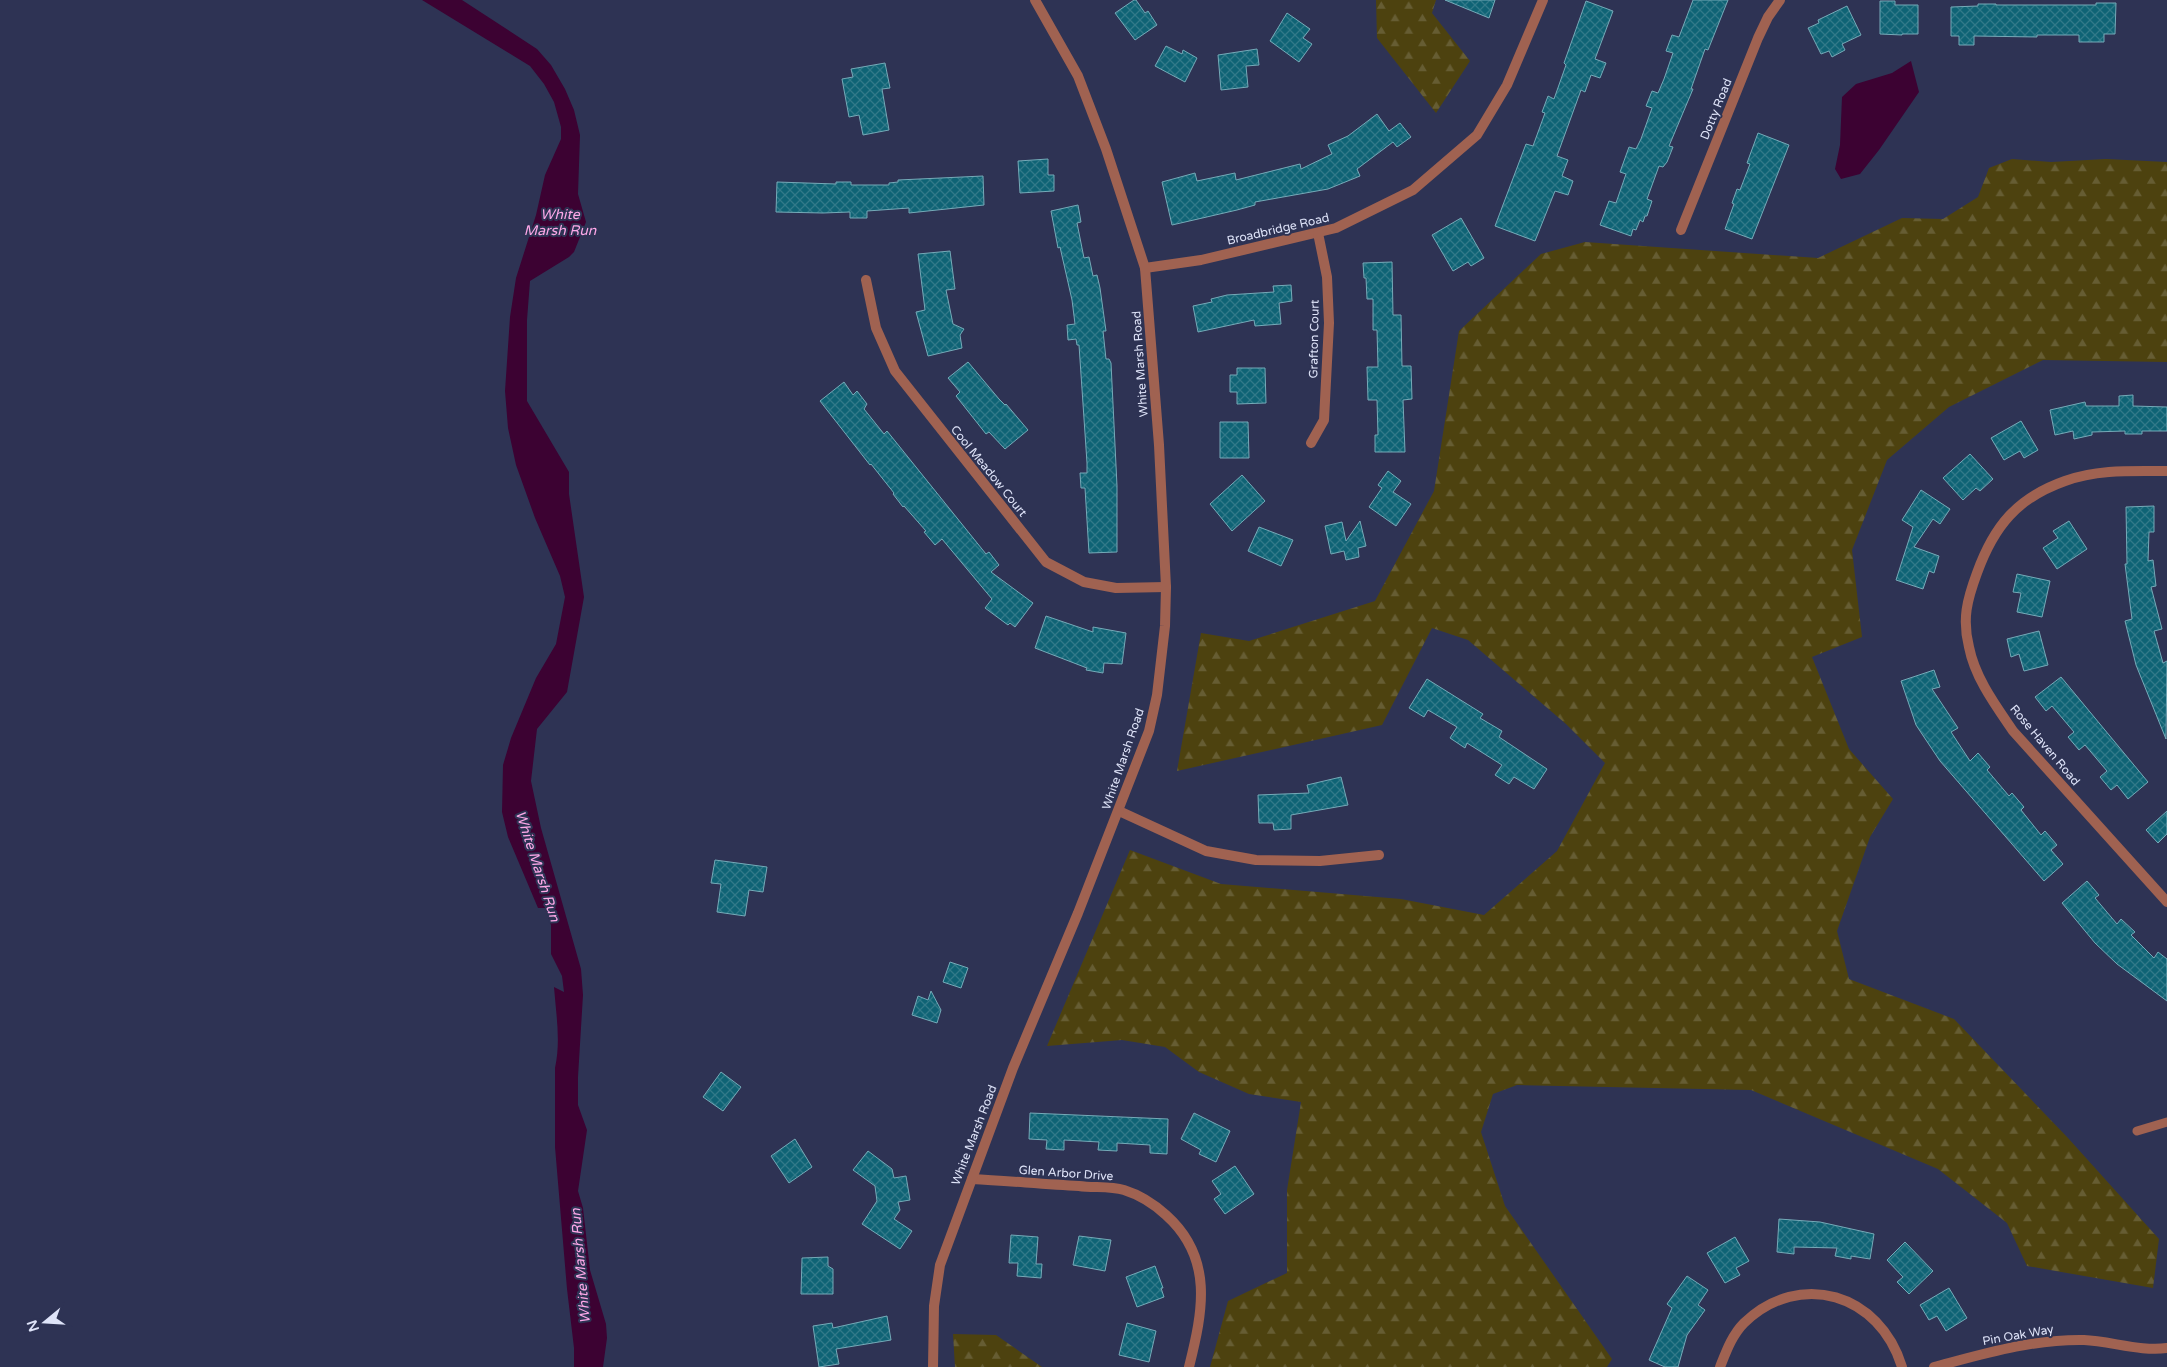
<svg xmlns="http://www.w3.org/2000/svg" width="2167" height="1367" viewBox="0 0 2167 1367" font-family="'Varela Round',sans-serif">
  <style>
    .forest { fill: url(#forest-firs) }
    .water { fill: #3c0232 }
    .building { fill: url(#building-cross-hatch); stroke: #75aab8 }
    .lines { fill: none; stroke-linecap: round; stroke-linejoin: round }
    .service { stroke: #a06251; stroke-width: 9 }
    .minor { stroke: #a06251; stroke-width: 10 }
    .labels { text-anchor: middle; stroke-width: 4; stroke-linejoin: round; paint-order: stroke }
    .street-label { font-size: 12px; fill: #dfe4f9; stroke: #2e3354 }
    .water-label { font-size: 14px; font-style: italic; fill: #fda8e8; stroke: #2e3354 }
  </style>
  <defs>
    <pattern id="forest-firs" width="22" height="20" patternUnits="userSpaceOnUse" patternTransform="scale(1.25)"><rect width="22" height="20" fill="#4d420f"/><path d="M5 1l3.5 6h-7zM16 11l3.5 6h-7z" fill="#665d33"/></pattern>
    <pattern id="building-cross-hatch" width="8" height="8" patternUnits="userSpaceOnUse" patternTransform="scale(1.25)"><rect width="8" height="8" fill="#0f6375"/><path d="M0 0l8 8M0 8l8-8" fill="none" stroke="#327989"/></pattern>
  </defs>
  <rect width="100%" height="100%" fill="#2e3354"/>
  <g class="forest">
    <path d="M 1376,0 L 1436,0 L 1432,13 L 1470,61 L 1436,113 L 1377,38 Z"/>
    <path d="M 2012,159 L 2051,162 L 2106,159 L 2167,162 L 2167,362 L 2043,360 L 1949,407 L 1887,460 L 1852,550 L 1862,637 L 1812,657 L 1849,749 L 1893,799 L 1870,837 L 1837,931 L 1849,979 L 1954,1019 L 2068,1138 L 2159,1239 L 2153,1288 L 2027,1266 L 2007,1223 L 1938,1169 L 1751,1090 L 1517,1085 L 1493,1094 L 1481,1132 L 1505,1206 L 1612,1359 L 1607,1367 L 1210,1367 L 1228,1301 L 1287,1273 L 1287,1190 L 1301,1102 L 1249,1094 L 1199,1072 L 1165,1047 L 1122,1040 L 1047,1046 L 1130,850 L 1221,884 L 1401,899 L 1484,915 L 1557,851 L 1605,763 L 1566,724 L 1468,640 L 1432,628 L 1382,725 L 1177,771 L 1201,633 L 1249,641 L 1375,601 L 1434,491 L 1459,331 L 1541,254 L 1585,242 L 1818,258 L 1902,218 L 1943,219 L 1978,197 L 1989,168 Z"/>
    <path d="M 953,1334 L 996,1335 L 1042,1367 L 955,1367 Z"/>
  </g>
  <g class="water">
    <path d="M 422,0 L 462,0 L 537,49 L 551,65 L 565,89 L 574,110 L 580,135 L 578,194 L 586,222 L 574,252 L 569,257 L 530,281 L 527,320 L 527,401 L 569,472 L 569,494 L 584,597 L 567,692 L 537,729 L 531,781 L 541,828 L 581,969 L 583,995 L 578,1077 L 578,1105 L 587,1130 L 578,1191 L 583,1208 L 590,1270 L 606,1324 L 607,1338 L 603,1367 L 574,1367 L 574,1348 L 567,1289 L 555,1147 L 555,1068 C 561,1041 556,1014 554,987 L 564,992 L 562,976 L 551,954 L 551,925 L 545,908 L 538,908 L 508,837 L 502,812 L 503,765 L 511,738 L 536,678 L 556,644 L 565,597 L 560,576 L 535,518 L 516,465 L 508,428 L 505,391 L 510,317 L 516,278 L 536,215 L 545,175 L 561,139 L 561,127 L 554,102 L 544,84 L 530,66 Z"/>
    <path d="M 1911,61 L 1919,92 L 1879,150 L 1860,174 L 1841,179 L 1835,169 L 1840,145 L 1842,97 L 1856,84 L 1892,73 Z"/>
  </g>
  <g class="building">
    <path d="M 1134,0 L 1136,0 L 1145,13 L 1148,11 L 1157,25 L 1135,40 L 1115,13 Z"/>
    <path d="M 1445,0 L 1495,0 L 1489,18 Z"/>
    <path d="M 1693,0 L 1728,0 L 1708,50 L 1705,49 L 1691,89 L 1693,89 L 1669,146 L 1673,147 L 1667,162 L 1663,167 L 1659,166 L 1647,199 L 1652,201 L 1647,216 L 1645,216 L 1643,222 L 1640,220 L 1636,230 L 1633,229 L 1631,236 L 1600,225 L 1609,201 L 1616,203 L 1626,174 L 1620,172 L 1629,147 L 1636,149 L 1641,139 L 1652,108 L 1646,106 L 1652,91 L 1658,93 L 1664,79 L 1673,53 L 1666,51 L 1672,35 L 1679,37 Z"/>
    <path d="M 1586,1 L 1613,11 L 1595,59 L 1606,63 L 1600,78 L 1591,75 L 1585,92 L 1581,90 L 1557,156 L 1568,160 L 1562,176 L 1573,181 L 1568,195 L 1555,191 L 1535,241 L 1495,226 L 1526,144 L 1533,146 L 1545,113 L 1542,112 L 1548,96 L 1554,99 L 1566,65 L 1564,63 Z"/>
    <path d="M 1880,1 L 1895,1 L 1895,5 L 1918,5 L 1918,34 L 1902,34 L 1902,35 L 1880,34 Z"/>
    <path d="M 2096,3 L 2116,3 L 2115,34 L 2104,34 L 2104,42 L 2079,42 L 2079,35 L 2037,35 L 2037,37 L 1974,36 L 1974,45 L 1959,45 L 1959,36 L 1951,36 L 1951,7 L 1978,6 L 1978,4 L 1996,4 L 1996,5 L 2096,5 Z"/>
    <path d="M 1847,6 L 1861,35 L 1842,44 L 1845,50 L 1832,57 L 1829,51 L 1821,54 L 1808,28 L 1819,23 L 1818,20 Z"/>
    <path d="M 1287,13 L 1310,29 L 1303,38 L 1312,44 L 1299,62 L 1270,41 Z"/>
    <path d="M 1166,46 L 1182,54 L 1183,50 L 1197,58 L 1185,82 L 1155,66 Z"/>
    <path d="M 1257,49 L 1259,65 L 1246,66 L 1248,87 L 1221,90 L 1218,55 Z"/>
    <path d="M 885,63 L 890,88 L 882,89 L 889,130 L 863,135 L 859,115 L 849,117 L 842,79 L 853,77 L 851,69 Z"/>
    <path d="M 1377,114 L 1389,131 L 1400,123 L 1411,137 L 1397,147 L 1393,142 L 1357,169 L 1360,176 L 1328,189 L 1255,202 L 1255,205 L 1237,210 L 1172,225 L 1162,182 L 1195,173 L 1197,181 L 1235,173 L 1236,180 L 1300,164 L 1301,169 L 1332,154 L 1328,145 L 1348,136 Z"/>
    <path d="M 1758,133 L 1789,145 L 1752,239 L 1725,229 L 1734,204 L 1732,203 L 1737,189 L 1740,190 L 1750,164 L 1747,163 Z"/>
    <path d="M 1048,159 L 1048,175 L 1054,175 L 1054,191 L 1020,193 L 1018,161 Z"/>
    <path d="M 983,176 L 984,205 L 909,213 L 909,208 L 867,211 L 867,218 L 850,218 L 850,212 L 823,213 L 776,212 L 777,182 L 836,184 L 836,182 L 851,182 L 851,185 L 889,185 L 889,183 L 898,182 L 898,180 Z"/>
    <path d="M 1078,205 L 1081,222 L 1077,223 L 1084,258 L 1089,257 L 1093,276 L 1097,275 L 1100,288 L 1106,331 L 1103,331 L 1106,359 L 1109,359 L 1111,363 L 1117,486 L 1117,552 L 1089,553 L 1085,488 L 1081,488 L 1080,473 L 1087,473 L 1087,463 L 1079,345 L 1077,345 L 1076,339 L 1068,340 L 1067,325 L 1075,324 L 1072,300 L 1060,247 L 1058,248 L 1051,211 Z"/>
    <path d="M 1461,218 L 1484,258 L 1471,266 L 1468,262 L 1453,271 L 1432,235 Z"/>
    <path d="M 950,251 L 955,289 L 946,290 L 953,324 L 964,329 L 960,335 L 962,348 L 928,356 L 916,312 L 925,310 L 918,254 Z"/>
    <path d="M 1392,262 L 1393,315 L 1401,315 L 1402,366 L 1411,366 L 1412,399 L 1403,400 L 1405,452 L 1375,452 L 1375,435 L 1378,435 L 1377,400 L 1368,400 L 1367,367 L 1378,367 L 1377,330 L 1373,330 L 1373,299 L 1367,299 L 1366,278 L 1364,278 L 1363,263 Z"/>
    <path d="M 1291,285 L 1292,301 L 1279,303 L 1281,324 L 1255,326 L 1254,320 L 1198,332 L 1193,306 L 1212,302 L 1211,299 L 1227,295 L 1274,292 L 1273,286 Z"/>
    <path d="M 968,362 L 999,399 L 1005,405 L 1006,404 L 1028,430 L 1005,449 L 989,432 L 986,434 L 956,396 L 960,392 L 948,378 Z"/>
    <path d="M 1237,368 L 1265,368 L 1266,403 L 1237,404 L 1237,392 L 1230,392 L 1230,375 L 1237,375 Z"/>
    <path d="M 844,382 L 853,395 L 857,391 L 867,404 L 864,409 L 884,434 L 887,431 L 986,554 L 989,552 L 999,565 L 991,572 L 1033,603 L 1015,627 L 1010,623 L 1008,625 L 985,608 L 992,599 L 942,539 L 935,545 L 924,532 L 926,531 L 904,506 L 903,507 L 893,494 L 894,493 L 871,464 L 870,465 L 820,401 Z"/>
    <path d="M 2133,395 L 2133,406 L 2167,407 L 2167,431 L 2142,431 L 2142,434 L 2125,434 L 2125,431 L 2092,432 L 2092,435 L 2074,439 L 2073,431 L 2055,435 L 2050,410 L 2085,402 L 2086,406 L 2119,406 L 2119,396 Z"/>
    <path d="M 2021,421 L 2038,450 L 2024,458 L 2020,451 L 2004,460 L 1991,438 Z"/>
    <path d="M 1220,422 L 1248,422 L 1249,458 L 1220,458 Z"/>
    <path d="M 1970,454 L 1993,479 L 1980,491 L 1976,488 L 1963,500 L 1943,478 Z"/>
    <path d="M 1388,471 L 1401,481 L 1393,492 L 1411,504 L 1396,526 L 1369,507 L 1382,488 L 1378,485 Z"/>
    <path d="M 1242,475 L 1265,501 L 1232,531 L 1210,504 Z"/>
    <path d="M 1921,490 L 1950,509 L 1940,524 L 1933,519 L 1914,547 L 1939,556 L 1934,573 L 1929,571 L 1923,589 L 1896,580 L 1913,527 L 1902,520 Z"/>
    <path d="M 2154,506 L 2154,532 L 2149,532 L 2148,561 L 2153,560 L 2156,586 L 2151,587 L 2162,629 L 2154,631 L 2163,663 L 2167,661 L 2166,739 L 2136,665 L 2125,621 L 2132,619 L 2125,564 L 2127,564 L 2126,507 Z"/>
    <path d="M 1360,521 L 1366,546 L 1358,548 L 1359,557 L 1346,560 L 1344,551 L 1331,554 L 1325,526 L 1342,522 L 1346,541 Z"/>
    <path d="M 2069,521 L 2087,549 L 2057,569 L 2043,548 L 2058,538 L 2053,531 Z"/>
    <path d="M 1259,527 L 1293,540 L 1281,566 L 1248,551 Z"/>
    <path d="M 2017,574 L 2050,581 L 2042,617 L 2017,612 L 2021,593 L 2013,592 Z"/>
    <path d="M 1046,616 L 1093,632 L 1093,627 L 1126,633 L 1122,664 L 1104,663 L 1103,673 L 1086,670 L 1087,668 L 1035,648 Z"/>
    <path d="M 2039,631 L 2048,665 L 2024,671 L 2019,654 L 2011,657 L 2007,639 Z"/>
    <path d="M 1934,670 L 1940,687 L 1932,689 L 1958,728 L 1951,732 L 1970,761 L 1978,753 L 1990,767 L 1987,770 L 2009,796 L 2012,793 L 2024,807 L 2021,810 L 2041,835 L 2045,831 L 2057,845 L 2051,850 L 2063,864 L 2044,881 L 1940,761 L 1916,725 L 1901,681 Z"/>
    <path d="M 2061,677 L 2148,782 L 2128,799 L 2117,785 L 2111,790 L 2100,777 L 2107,771 L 2085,745 L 2079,750 L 2068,737 L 2074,732 L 2052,706 L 2046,711 L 2035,697 Z"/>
    <path d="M 1427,679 L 1483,714 L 1480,718 L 1502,731 L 1499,737 L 1547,769 L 1534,789 L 1514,777 L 1509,784 L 1495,775 L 1502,765 L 1467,743 L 1465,748 L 1450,738 L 1457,727 L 1428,710 L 1424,717 L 1409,708 Z"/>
    <path d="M 1341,777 L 1348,805 L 1291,815 L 1291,829 L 1274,830 L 1273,823 L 1259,823 L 1258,795 L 1309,793 L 1307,785 Z"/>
    <path d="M 2167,811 L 2167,834 L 2158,843 L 2146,830 Z"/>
    <path d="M 715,860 L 767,867 L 763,892 L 749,890 L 745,916 L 717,912 L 721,884 L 711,883 Z"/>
    <path d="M 2087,881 L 2099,895 L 2095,898 L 2117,924 L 2121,919 L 2135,932 L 2131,935 L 2154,958 L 2158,952 L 2167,959 L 2167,1001 L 2117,964 L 2095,943 L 2062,903 Z"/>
    <path d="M 950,962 L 968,968 L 961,988 L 943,982 Z"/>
    <path d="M 931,991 L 941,1010 L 937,1023 L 912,1015 L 918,996 L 928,1000 Z"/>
    <path d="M 721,1072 L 741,1087 L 723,1111 L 703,1097 Z"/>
    <path d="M 1030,1113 L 1168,1119 L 1167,1154 L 1150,1153 L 1150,1145 L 1117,1143 L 1117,1151 L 1098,1150 L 1099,1142 L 1064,1140 L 1064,1150 L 1046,1149 L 1047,1140 L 1029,1139 Z"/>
    <path d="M 1194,1113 L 1230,1131 L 1216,1162 L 1199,1154 L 1201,1150 L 1181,1139 Z"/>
    <path d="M 795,1139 L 812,1167 L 789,1183 L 771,1156 Z"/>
    <path d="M 868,1151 L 892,1169 L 894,1178 L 906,1176 L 910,1200 L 898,1202 L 900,1210 L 894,1219 L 912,1231 L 900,1249 L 862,1224 L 877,1201 L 875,1186 L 853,1170 Z"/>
    <path d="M 1235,1166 L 1254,1194 L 1225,1214 L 1214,1199 L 1221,1194 L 1212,1181 Z"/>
    <path d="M 1779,1219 L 1820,1222 L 1874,1234 L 1870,1259 L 1851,1256 L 1851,1259 L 1835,1256 L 1837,1248 L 1794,1247 L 1794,1254 L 1777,1252 Z"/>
    <path d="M 1011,1235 L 1038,1237 L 1036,1264 L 1042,1264 L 1041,1278 L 1017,1276 L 1018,1263 L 1009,1263 Z"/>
    <path d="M 1079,1236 L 1111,1240 L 1105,1271 L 1073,1265 Z"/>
    <path d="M 1735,1237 L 1749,1261 L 1736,1268 L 1740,1275 L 1725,1283 L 1707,1253 Z"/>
    <path d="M 1905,1242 L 1933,1271 L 1909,1294 L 1897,1282 L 1903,1277 L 1887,1260 Z"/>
    <path d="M 828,1257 L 828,1266 L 833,1269 L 833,1294 L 801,1294 L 802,1258 Z"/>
    <path d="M 1155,1266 L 1163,1288 L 1161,1288 L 1164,1297 L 1137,1307 L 1126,1277 Z"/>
    <path d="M 1687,1276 L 1708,1290 L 1698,1305 L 1705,1310 L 1687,1335 L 1678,1367 L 1665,1367 L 1649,1360 L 1672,1308 L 1667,1304 Z"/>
    <path d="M 1949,1288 L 1967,1318 L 1946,1331 L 1937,1316 L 1929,1320 L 1920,1305 Z"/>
    <path d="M 887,1316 L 891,1340 L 836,1349 L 839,1364 L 819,1367 L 813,1326 L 832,1323 L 833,1328 Z"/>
    <path d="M 1127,1323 L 1156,1331 L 1149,1362 L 1119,1355 Z"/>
  </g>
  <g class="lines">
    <path class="service" d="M 2137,1131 L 2167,1122"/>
    <g class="minor">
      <path d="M 1681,230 L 1758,38 L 1768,17 L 1780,0"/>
      <path d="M 1145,268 L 1201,260 L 1336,228 L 1413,190 L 1477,135 L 1507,85 L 1543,0"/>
      <path d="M 866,280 L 876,328 L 895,371 L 1046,562 L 1084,582 L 1116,588 L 1166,587"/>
      <path d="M 1311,443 L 1324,420 L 1329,323 L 1327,277 L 1318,233"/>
      <path d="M 2167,471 C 2133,471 2097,469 2065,481 C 2017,498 1994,526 1977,573 C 1967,600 1962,619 1969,647 C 1975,678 1996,706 2013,731 L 2167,902"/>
      <path d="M 1119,811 L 1206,851 L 1256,860 L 1320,861 L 1379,855"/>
      <path d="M 972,1179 C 1008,1181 1043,1184 1079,1186 C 1093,1188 1110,1186 1124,1190 C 1140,1195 1154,1204 1166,1215 C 1214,1258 1203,1311 1189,1367"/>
      <path d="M 933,1367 L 934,1306 L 940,1265 L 1013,1068 L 1078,913 L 1149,731 L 1157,695 L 1165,626 L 1166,587 L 1159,445 L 1145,268 L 1106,149 L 1078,76 L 1035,0"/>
      <path d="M 1720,1367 C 1726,1352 1732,1335 1744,1323 C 1800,1269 1880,1294 1902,1367"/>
      <path d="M 1934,1367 C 1983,1354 2032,1339 2084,1340 C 2110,1341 2142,1352 2167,1348"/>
    </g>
  </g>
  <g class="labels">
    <g class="street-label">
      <text transform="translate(1716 109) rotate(-68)" y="4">Dotty Road</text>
      <text transform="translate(1278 229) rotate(-13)" y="4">Broadbridge Road</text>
      <text transform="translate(1314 339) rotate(-89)" y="4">Grafton Court</text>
      <text transform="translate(1140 364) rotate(-94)" y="4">White Marsh Road</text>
      <text transform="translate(989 471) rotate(51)" y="4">Cool Meadow Court</text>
      <text transform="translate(2045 745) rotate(50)" y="4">Rose Haven Road</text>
      <text transform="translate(1123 759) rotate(-71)" y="4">White Marsh Road</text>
      <text transform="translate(974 1135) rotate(-69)" y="4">White Marsh Road</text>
      <text transform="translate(1066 1173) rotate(4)" y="4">Glen Arbor Drive</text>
      <text transform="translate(2018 1335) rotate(-10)" y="4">Pin Oak Way</text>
    </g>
    <g class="water-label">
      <text x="560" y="219">White<tspan x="560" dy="16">Marsh Run</tspan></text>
      <text transform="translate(538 866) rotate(72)" y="5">White Marsh Run</text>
      <text transform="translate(580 1266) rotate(-95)" y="5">White Marsh Run</text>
    </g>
  </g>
  <g transform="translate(45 1322) rotate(252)" stroke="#2e3354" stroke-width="4" paint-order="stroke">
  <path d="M0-4L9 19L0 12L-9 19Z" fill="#dfe4f9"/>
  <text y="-8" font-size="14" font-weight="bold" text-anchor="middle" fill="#dfe4f9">N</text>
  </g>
</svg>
